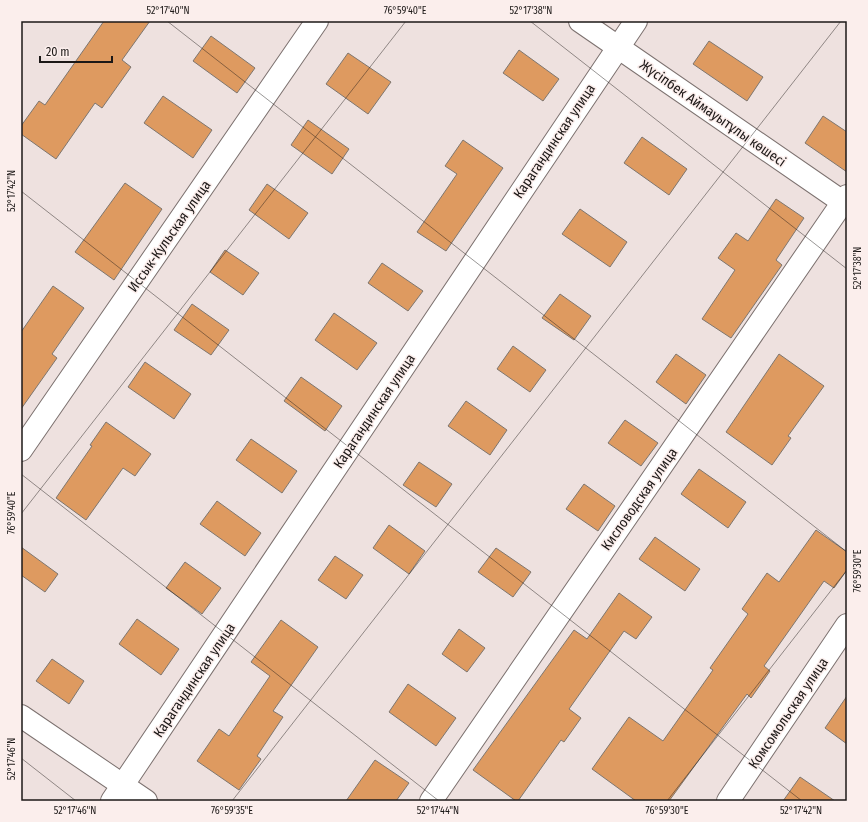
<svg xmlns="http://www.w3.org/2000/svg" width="868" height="822" viewBox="0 0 868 822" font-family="'Fira Sans Condensed',sans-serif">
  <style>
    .building { fill: #de9a60; stroke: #7e766f }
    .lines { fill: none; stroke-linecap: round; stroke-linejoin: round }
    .minor-casing { stroke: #7c716f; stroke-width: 24 }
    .tertiary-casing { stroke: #7c716f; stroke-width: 24 }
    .minor { stroke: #fff; stroke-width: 22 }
    .tertiary { stroke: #fff; stroke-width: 22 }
    .ticks { fill: none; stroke: #1c1817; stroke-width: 1; stroke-opacity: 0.45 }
    .labels { text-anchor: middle; stroke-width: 3; stroke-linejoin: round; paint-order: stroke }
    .street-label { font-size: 14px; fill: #1c1817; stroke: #fbeeec }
    .neatline { fill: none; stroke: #1c1817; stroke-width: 1.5 }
    .ticks-label { font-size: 10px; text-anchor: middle; fill: #1c1817 }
  </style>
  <rect width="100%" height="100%" fill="#eee1df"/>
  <g class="building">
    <path d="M 104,21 L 150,21 L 122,60 L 131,67 L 102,108 L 95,103 L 56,159 L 21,134 L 21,126 L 39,101 L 45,105 Z"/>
    <path d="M 211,36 L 255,68 L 237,93 L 193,61 Z"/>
    <path d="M 709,41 L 763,77 L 747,101 L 693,64 Z"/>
    <path d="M 519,50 L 559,79 L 543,101 L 503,73 Z"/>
    <path d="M 348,53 L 391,82 L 368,114 L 326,84 Z"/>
    <path d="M 163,96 L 212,130 L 193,158 L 144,123 Z"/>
    <path d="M 823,116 L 847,132 L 847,172 L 805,143 Z"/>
    <path d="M 308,120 L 349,149 L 332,174 L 291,145 Z"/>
    <path d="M 642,137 L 687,169 L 669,195 L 624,163 Z"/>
    <path d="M 463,140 L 503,168 L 446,251 L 417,232 L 457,174 L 445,166 Z"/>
    <path d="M 125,183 L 162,209 L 114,280 L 75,252 Z"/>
    <path d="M 267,184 L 308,213 L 289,239 L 249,210 Z"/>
    <path d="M 776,199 L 804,218 L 776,260 L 782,265 L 731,338 L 702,319 L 735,270 L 718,258 L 736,233 L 748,241 Z"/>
    <path d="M 580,209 L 627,242 L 610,267 L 562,234 Z"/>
    <path d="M 225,250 L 259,273 L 243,295 L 210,272 Z"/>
    <path d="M 382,263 L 423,291 L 408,311 L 368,283 Z"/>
    <path d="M 53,286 L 84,308 L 52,354 L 57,358 L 21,409 L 21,332 Z"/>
    <path d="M 560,294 L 591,316 L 574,340 L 542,318 Z"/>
    <path d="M 192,304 L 229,330 L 211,355 L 174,330 Z"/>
    <path d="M 334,313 L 377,343 L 357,370 L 315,340 Z"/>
    <path d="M 513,346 L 546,370 L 530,392 L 497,369 Z"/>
    <path d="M 676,354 L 706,375 L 686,404 L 656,382 Z"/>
    <path d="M 779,354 L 824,386 L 788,436 L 791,438 L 772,465 L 726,432 Z"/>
    <path d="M 145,362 L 191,394 L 174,419 L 128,387 Z"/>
    <path d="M 301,377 L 342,406 L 325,431 L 284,401 Z"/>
    <path d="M 466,401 L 507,430 L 490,455 L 448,426 Z"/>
    <path d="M 625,420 L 658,443 L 641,466 L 608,443 Z"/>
    <path d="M 106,422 L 151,454 L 135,476 L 123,468 L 86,520 L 56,498 L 92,446 L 90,445 Z"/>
    <path d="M 251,439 L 297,471 L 282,493 L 236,460 Z"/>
    <path d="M 419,462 L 452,484 L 436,507 L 403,485 Z"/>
    <path d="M 699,469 L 746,502 L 728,528 L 681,494 Z"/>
    <path d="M 584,484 L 615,506 L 598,531 L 566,509 Z"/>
    <path d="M 217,501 L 261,533 L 245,556 L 200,524 Z"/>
    <path d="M 389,525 L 425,551 L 409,574 L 373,548 Z"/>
    <path d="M 816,530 L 847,552 L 847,570 L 834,588 L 824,581 L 764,666 L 770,671 L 751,698 L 747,694 L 669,801 L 636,801 L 592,769 L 629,717 L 663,741 L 713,670 L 710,668 L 748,614 L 742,609 L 767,573 L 779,582 Z"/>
    <path d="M 655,537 L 700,569 L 685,591 L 639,559 Z"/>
    <path d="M 21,547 L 58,574 L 45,592 L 21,575 Z"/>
    <path d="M 496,548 L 531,572 L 513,597 L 478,572 Z"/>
    <path d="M 335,556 L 363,575 L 346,599 L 318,580 Z"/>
    <path d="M 185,562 L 221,588 L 202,614 L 166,588 Z"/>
    <path d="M 619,593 L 652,617 L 636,639 L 624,631 L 569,709 L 581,718 L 564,742 L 561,740 L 518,801 L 516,801 L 473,770 L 574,630 L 587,639 Z"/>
    <path d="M 137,619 L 179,649 L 161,675 L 119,644 Z"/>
    <path d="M 281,620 L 318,647 L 273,711 L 283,717 L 257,756 L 261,759 L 239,790 L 197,761 L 219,729 L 229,736 L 270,676 L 251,662 Z"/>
    <path d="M 459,629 L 485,648 L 467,672 L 442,654 Z"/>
    <path d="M 52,659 L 84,681 L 69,704 L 36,681 Z"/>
    <path d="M 408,684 L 456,718 L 436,746 L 389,712 Z"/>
    <path d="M 847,696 L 847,744 L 825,728 Z"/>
    <path d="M 375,760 L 409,783 L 396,801 L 346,801 Z"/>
    <path d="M 800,777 L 835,801 L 783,801 Z"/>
  </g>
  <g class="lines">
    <g class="minor-casing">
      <g id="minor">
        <path d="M 21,450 L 317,21"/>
        <path d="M 112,801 L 636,21"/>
        <path d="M 431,801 L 847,196"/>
        <path d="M 728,801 L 847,625"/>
      </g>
    </g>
    <g class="tertiary-casing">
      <g id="tertiary">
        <path d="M 580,21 L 847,205"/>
        <path d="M 21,716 L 146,801"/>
      </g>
    </g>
    <use href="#minor" class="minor"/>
    <use href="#tertiary" class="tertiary"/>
  </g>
  <path class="ticks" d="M 167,21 L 847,552M 530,21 L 847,269M 21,191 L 802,801M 21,474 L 439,801M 21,514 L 406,21M 21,758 L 76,801M 232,801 L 841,21M 667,801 L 847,570"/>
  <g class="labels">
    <g class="street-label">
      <text transform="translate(713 113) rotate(35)" y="5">Жүсіпбек Аймауытұлы көшесі</text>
      <text transform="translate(554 141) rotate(-56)" y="5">Карагандинская улица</text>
      <text transform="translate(169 236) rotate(-55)" y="5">Иссык-Кульская улица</text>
      <text transform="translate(374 411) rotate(-56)" y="5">Карагандинская улица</text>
      <text transform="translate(639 499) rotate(-55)" y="5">Кисловодская улица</text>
      <text transform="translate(194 680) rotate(-56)" y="5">Карагандинская улица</text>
      <text transform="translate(788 713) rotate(-56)" y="5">Комсомольская улица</text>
    </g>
  </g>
  <rect width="868" height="822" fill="none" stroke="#fbeeec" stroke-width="44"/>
  <path d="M40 56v6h72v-6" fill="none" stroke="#1c1817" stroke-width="2"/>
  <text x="46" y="56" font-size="12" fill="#1c1817" stroke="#fbeeec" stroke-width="3" paint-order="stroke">20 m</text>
  <rect x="22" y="22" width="824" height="778" class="neatline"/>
  <g class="ticks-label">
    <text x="168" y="14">52°17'40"N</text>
    <text x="405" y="14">76°59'40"E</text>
    <text x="531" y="14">52°17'38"N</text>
    <text transform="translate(11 191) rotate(-90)" y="4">52°17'42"N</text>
    <text transform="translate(857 268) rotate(-90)" y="4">52°17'38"N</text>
    <text transform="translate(11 513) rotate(-90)" y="4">76°59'40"E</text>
    <text transform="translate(857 571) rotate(-90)" y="4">76°59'30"E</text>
    <text transform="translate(11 759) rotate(-90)" y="4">52°17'46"N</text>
    <text x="75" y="814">52°17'46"N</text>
    <text x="232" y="814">76°59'35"E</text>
    <text x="438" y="814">52°17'44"N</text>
    <text x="667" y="814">76°59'30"E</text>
    <text x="801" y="814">52°17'42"N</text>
  </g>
</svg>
